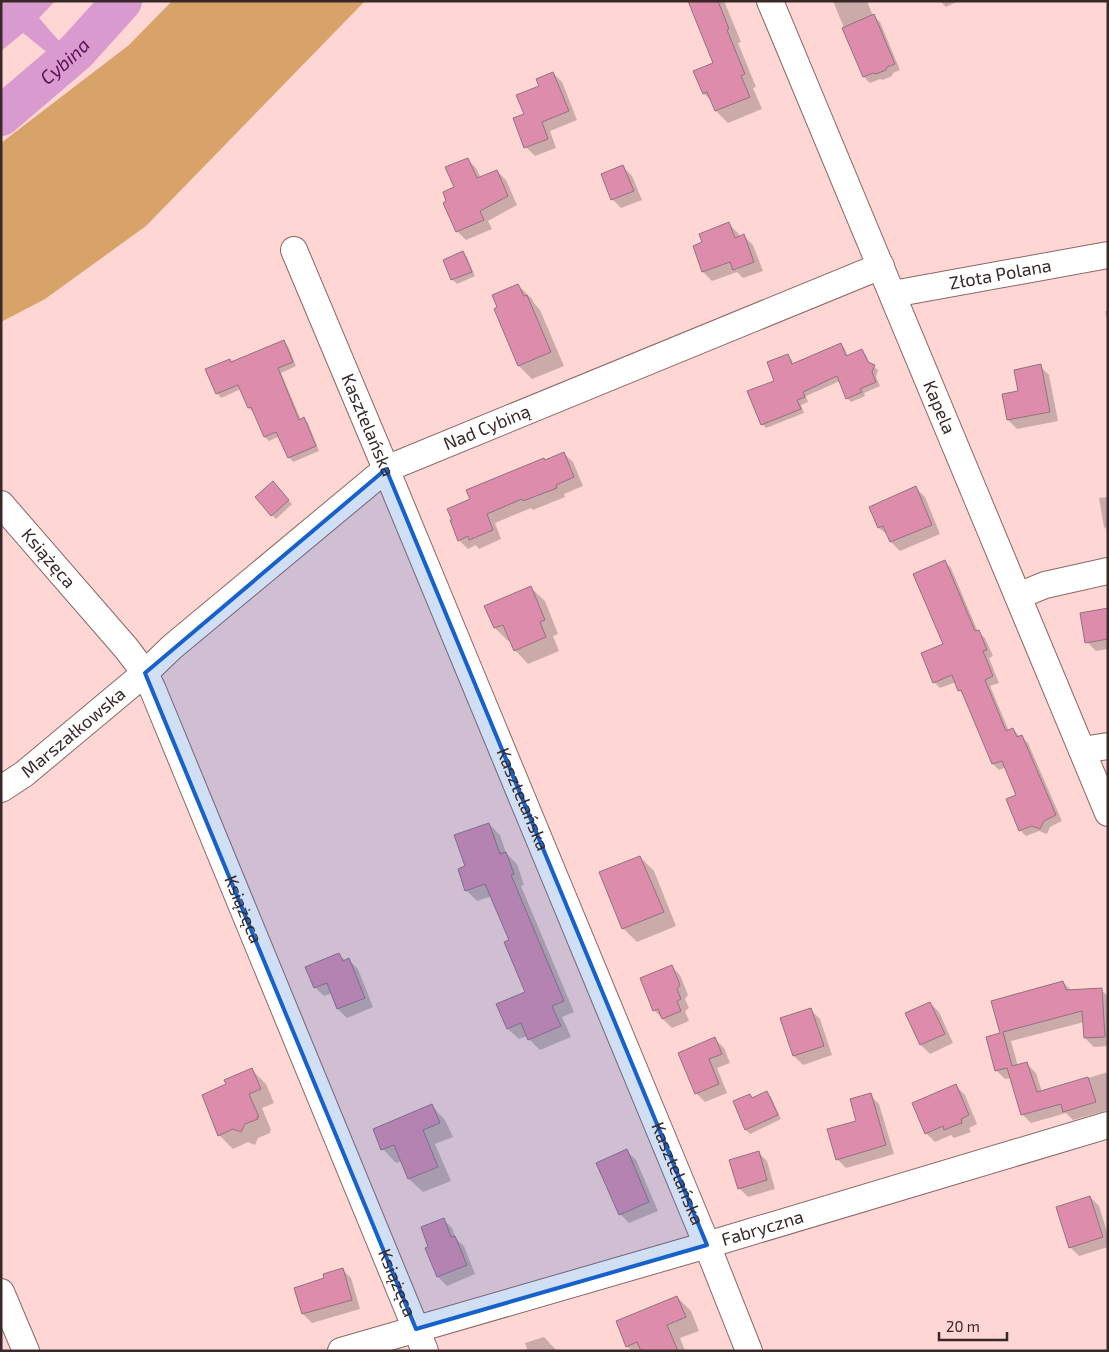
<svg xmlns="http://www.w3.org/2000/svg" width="1109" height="1352" viewBox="0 0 1109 1352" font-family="'Exo 2',sans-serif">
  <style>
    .green { fill: #d7a369 }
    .water { fill: #d99ad0 }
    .shadow { fill: #0003; fill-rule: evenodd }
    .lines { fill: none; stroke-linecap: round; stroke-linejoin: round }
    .river { stroke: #d99ad0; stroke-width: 40 }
    .building { fill: #dd8dab; stroke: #93717d }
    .street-casing { stroke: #8a6766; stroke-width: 28 }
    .street { stroke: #fff; stroke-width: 26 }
    .marked { fill: #1761cc; fill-opacity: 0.2; stroke: #1761cc; stroke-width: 4; stroke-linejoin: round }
    .labels { text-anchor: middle; stroke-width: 4; stroke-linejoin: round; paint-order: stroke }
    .street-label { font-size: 18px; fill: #382928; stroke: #fed6d4 }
    .water-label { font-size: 19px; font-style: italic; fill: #5a0f54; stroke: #fed6d4 }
  </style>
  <rect width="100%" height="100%" fill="#fed6d4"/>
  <path class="green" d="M 172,1 L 365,1 L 146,226 L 45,299 L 1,322 L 1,143 L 129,45 Z"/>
  <path class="water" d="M 1,1 L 55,1 L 39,18 L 60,42 L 49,54 L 23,33 L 1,51 Z"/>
  <g class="shadow">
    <path d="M 689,1 L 724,1 L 741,42 L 738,43 L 756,87 L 753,88 L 762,109 L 728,123 L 716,111 L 713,102 L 704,94 L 695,71 L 715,63 Z"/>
    <path d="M 833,1 L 867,1 L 873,16 L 880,22 L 900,70 L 893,73 L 892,76 L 883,80 L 880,79 L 870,83 L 864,77 Z"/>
    <path d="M 940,1 L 958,1 L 946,7 Z"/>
    <path d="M 553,73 L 562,82 L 577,120 L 550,131 L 556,148 L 535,156 L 526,147 L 541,87 Z"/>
    <path d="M 467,159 L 476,168 L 481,178 L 497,171 L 506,180 L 517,205 L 488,221 L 492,229 L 466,240 L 457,231 L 448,202 L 456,188 Z"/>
    <path d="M 623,167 L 632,176 L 642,200 L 621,208 L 612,199 Z"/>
    <path d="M 729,224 L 738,233 L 740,237 L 744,236 L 753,245 L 763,271 L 743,278 L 737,272 L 712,281 L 703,272 L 694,246 L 703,243 Z"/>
    <path d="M 463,253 L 467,257 L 475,276 L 457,284 L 452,279 Z"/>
    <path d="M 518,285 L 532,299 L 534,303 L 540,310 L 564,366 L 532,379 L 519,366 L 495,309 Z"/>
    <path d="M 1105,311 L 1108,311 L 1108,324 Z"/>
    <path d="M 284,342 L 288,346 L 296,366 L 281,373 L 301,420 L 304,419 L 308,423 L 319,451 L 293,462 L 289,457 L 280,436 L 269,441 L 265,437 L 254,411 L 253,412 L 249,408 L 241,389 L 221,398 L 217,393 L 230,360 L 233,363 Z"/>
    <path d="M 841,344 L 845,349 L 848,357 L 862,351 L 866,355 L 870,364 L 878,370 L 876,377 L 880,386 L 864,393 L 865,396 L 851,402 L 847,398 L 840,381 L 806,396 L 808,402 L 801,405 L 804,413 L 766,428 L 762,424 L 776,381 L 787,356 L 792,360 L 793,364 Z"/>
    <path d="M 1040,366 L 1049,375 L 1058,421 L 1017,429 L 1008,420 L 1020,392 Z"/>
    <path d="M 564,454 L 573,462 L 583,486 L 564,494 L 565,497 L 533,510 L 531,508 L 495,523 L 501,539 L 479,549 L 476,545 L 468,549 L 459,540 L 471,500 L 546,461 Z"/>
    <path d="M 277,487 L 292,504 L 276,519 L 272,515 Z"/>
    <path d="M 916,488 L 925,497 L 940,534 L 900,551 L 891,542 L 889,536 L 879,528 L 871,507 Z"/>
    <path d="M 1108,497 L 1108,530 L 1104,527 L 1099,498 Z"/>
    <path d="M 945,562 L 951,568 L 978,632 L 985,638 L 993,656 L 989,658 L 999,683 L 990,686 L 1009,731 L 1013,729 L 1020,737 L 1021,737 L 1028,743 L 1062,821 L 1050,827 L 1047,834 L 1039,831 L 1026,836 L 1020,830 L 1018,795 L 1006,767 L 999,770 L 993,764 L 965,696 L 959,690 L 956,682 L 940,688 L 934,682 L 945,645 ZM 1038,824 L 1021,831 L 1021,828 Z"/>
    <path d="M 531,588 L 545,601 L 558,634 L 553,636 L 559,651 L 528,664 L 515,650 L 511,640 L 508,641 L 495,628 Z"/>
    <path d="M 1108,609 L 1108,649 L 1096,651 L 1087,642 Z"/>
    <path d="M 489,824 L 500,835 L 506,853 L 517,864 L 524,885 L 521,886 L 574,1012 L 562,1017 L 571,1037 L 540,1050 L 529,1039 L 528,1036 L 519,1039 L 508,1029 L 498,1005 L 527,992 L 510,941 L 492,896 L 477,901 L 466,890 L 466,867 Z"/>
    <path d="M 640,857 L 654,871 L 676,926 L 637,942 L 623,928 Z"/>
    <path d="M 339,955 L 346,961 L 349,960 L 358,969 L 373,1007 L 347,1018 L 338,1009 L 332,993 L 324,996 L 315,987 Z"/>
    <path d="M 671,966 L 680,975 L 688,995 L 685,999 L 689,1008 L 685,1011 L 689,1021 L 672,1028 L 654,1010 Z"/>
    <path d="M 1063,982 L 1072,991 L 1101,990 L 1108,996 L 1108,1046 L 1094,1047 L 1085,1038 L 1084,1022 L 1011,1041 L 1018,1066 L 1027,1064 L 1036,1073 L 1042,1092 L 1108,1072 L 1108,1110 L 1073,1120 L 1066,1113 L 1031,1123 L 1022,1114 L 1011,1078 L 1005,1079 L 996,1070 L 1001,1034 L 992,1001 Z"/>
    <path d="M 930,1003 L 939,1012 L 953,1043 L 930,1054 L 921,1045 L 907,1014 Z"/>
    <path d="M 811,1010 L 820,1019 L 832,1055 L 803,1065 L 794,1056 Z"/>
    <path d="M 715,1039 L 724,1048 L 730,1063 L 717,1068 L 727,1093 L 705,1102 L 696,1093 Z"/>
    <path d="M 252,1070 L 266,1084 L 274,1103 L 262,1108 L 271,1130 L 270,1131 L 270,1133 L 258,1138 L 255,1145 L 248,1142 L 233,1149 L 219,1135 L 228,1085 Z"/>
    <path d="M 956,1086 L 965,1095 L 977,1124 L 969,1128 L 971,1132 L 954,1138 L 951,1135 L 935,1142 L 926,1133 Z"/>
    <path d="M 767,1092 L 771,1097 L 781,1119 L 750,1134 L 746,1130 L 735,1102 L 750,1095 L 753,1098 Z"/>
    <path d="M 870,1095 L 879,1104 L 894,1154 L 846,1168 L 837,1159 Z"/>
    <path d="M 432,1106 L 445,1120 L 453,1137 L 435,1144 L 451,1181 L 423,1192 L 409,1179 L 402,1161 L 396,1163 L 383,1149 Z"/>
    <path d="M 627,1151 L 636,1160 L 658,1211 L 629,1223 L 620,1214 Z"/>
    <path d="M 758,1152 L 767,1161 L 775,1189 L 748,1197 L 739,1188 Z"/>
    <path d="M 1090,1197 L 1099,1206 L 1108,1235 L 1108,1247 L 1079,1256 L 1070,1247 Z"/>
    <path d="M 443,1219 L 452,1228 L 456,1239 L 464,1246 L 475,1274 L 447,1286 L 438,1277 L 430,1247 Z"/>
    <path d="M 342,1269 L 351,1278 L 360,1309 L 312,1323 L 303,1314 Z"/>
    <path d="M 677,1297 L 691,1311 L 699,1331 L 680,1338 L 685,1351 L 632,1351 L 627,1346 Z"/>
    <path d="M 544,1337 L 557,1351 L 522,1351 L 527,1349 L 525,1343 Z"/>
  </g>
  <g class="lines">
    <path class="river" id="s1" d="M 1,116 L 76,52 L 122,1"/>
  </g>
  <g class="building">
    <path d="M 688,1 L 718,1 L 729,29 L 727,30 L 745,74 L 741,76 L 750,97 L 715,111 L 707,92 L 703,94 L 693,71 L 713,63 Z"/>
    <path d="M 874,14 L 895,64 L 887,67 L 886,70 L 876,74 L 873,73 L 863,77 L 842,28 Z"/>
    <path d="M 553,72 L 569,111 L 542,122 L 548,139 L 524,148 L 513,118 L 524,114 L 516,95 L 539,86 L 536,79 Z"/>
    <path d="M 468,158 L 477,178 L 497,170 L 508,196 L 480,211 L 484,220 L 456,232 L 443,203 L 446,201 L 443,192 L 454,187 L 445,167 Z"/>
    <path d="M 623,165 L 634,191 L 611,200 L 601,174 Z"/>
    <path d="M 729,222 L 735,238 L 744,234 L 754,262 L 733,270 L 730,262 L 702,272 L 693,246 L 702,242 L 699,234 Z"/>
    <path d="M 463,251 L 472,272 L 451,280 L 443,260 Z"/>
    <path d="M 518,284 L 524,296 L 527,295 L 551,352 L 518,366 L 494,309 L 497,307 L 492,295 Z"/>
    <path d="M 284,340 L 293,362 L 278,368 L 299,420 L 304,417 L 316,446 L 288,458 L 276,432 L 264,437 L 251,407 L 248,408 L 238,385 L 216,394 L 205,369 L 230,359 L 231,362 Z"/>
    <path d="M 841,343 L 846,356 L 862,349 L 868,362 L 875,365 L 872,372 L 876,382 L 860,389 L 862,392 L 846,399 L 837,376 L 803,392 L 805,397 L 797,400 L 801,409 L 761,425 L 747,391 L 774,381 L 767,362 L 788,354 L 792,364 Z"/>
    <path d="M 1041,364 L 1050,412 L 1007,420 L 1002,394 L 1018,391 L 1014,370 Z"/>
    <path d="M 564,452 L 574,477 L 556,485 L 557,488 L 523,501 L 522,499 L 487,514 L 493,530 L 469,540 L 468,536 L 458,541 L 450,520 L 452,520 L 447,509 L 470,499 L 466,490 L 544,458 L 545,460 Z"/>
    <path d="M 273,481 L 289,500 L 271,516 L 255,497 Z"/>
    <path d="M 916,486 L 932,525 L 890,542 L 883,526 L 878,528 L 869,507 Z"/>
    <path d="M 945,560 L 975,631 L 979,630 L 987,650 L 983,651 L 993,676 L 985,680 L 1006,731 L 1013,728 L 1017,737 L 1022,735 L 1056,815 L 1044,821 L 1040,829 L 1032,826 L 1019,831 L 1006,799 L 1016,795 L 1002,761 L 992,764 L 961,690 L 958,691 L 952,675 L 933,683 L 921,653 L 943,644 L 913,574 Z"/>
    <path d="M 531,586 L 545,620 L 540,622 L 546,637 L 514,651 L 503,625 L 494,628 L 484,606 Z"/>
    <path d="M 1108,608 L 1108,639 L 1085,643 L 1080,613 Z"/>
    <path d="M 489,823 L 500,854 L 506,852 L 514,874 L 511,875 L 564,1001 L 552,1006 L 561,1026 L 528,1040 L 521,1023 L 507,1029 L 496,1004 L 525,992 L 504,942 L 509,940 L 485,884 L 465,891 L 458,869 L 465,866 L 454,835 Z"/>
    <path d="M 640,856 L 664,912 L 622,929 L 599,872 Z"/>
    <path d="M 339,953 L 343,961 L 349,958 L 365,998 L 337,1009 L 327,983 L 314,988 L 305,967 Z"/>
    <path d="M 672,965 L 680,985 L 677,989 L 681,999 L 677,1001 L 681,1011 L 662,1019 L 658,1009 L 653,1011 L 640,978 Z"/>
    <path d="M 1063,981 L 1066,990 L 1102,988 L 1105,1037 L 1084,1038 L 1082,1011 L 1003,1032 L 1012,1066 L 1027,1062 L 1037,1092 L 1088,1077 L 1096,1102 L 1063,1112 L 1061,1104 L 1021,1115 L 1007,1068 L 995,1071 L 986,1037 L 1000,1033 L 991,1001 Z"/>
    <path d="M 930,1002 L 945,1034 L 920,1045 L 905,1013 Z"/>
    <path d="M 811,1008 L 824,1046 L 793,1056 L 780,1018 Z"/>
    <path d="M 715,1037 L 722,1054 L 709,1059 L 719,1084 L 695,1094 L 678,1053 Z"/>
    <path d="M 252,1068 L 261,1089 L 249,1094 L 259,1117 L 257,1117 L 258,1119 L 245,1124 L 241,1132 L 233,1129 L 218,1136 L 202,1095 L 226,1084 L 224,1080 Z"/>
    <path d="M 956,1084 L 969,1115 L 961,1119 L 962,1123 L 944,1130 L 943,1126 L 925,1134 L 912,1103 Z"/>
    <path d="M 767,1091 L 778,1115 L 745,1130 L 733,1101 L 750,1094 L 752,1098 Z"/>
    <path d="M 871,1093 L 886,1145 L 836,1160 L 827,1129 L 856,1121 L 850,1099 Z"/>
    <path d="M 432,1104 L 440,1123 L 423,1130 L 438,1167 L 408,1179 L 394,1145 L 381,1150 L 373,1129 Z"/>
    <path d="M 627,1149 L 649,1202 L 619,1215 L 596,1163 Z"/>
    <path d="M 759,1151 L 767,1180 L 738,1189 L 729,1160 Z"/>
    <path d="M 1090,1196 L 1103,1237 L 1069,1248 L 1056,1207 Z"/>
    <path d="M 444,1218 L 451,1237 L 455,1236 L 467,1265 L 437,1277 L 425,1248 L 428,1247 L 421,1227 Z"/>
    <path d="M 343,1268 L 352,1300 L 302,1314 L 294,1288 L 324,1278 L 323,1274 Z"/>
    <path d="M 677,1296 L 686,1317 L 667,1325 L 678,1351 L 641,1351 L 637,1342 L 626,1347 L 616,1321 Z"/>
  </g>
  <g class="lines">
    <g class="street-casing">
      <g id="street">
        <path id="s2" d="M 770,1 L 1108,813"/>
        <path id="s3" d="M 294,250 L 386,469 L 707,1245 L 749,1351"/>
        <path id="s4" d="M 893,294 L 1108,255"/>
        <path id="s5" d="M 1,504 L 126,648 L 145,673 L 153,690 L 425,1351"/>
        <path d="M 1018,596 L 1045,585 L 1108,571"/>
        <path d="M 1082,750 L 1108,746"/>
        <path id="s6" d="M 1,789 L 24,774 L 145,673 L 172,647 L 386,469 L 881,266"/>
        <path d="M 1,1292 L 26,1351"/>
        <path id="s7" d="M 341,1351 L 707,1245 L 1108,1125"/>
      </g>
    </g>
    <use href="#street" class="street"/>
  </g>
  <path class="marked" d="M 386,469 L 707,1245 L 416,1329 L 145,673 Z"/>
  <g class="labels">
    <g class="street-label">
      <text dy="6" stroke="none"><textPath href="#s4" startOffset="109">Złota Polana</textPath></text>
      <text dy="6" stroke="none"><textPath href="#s2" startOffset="440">Kapela</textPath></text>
      <text dy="6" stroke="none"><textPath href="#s3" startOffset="190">Kasztelańska</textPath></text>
      <text dy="6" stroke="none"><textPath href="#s6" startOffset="610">Nad Cybiną</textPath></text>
      <text dy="6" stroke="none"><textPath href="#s5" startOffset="72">Książęca</textPath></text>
      <text dy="6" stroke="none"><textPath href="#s6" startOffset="92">Marszałkowska</textPath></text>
      <text dy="6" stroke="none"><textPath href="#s3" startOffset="595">Kasztelańska</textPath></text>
      <text dy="6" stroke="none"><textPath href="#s5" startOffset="478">Książęca</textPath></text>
      <text dy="6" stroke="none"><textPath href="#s3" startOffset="1000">Kasztelańska</textPath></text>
      <text dy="6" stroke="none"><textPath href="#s7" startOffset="439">Fabryczna</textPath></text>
      <text dy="6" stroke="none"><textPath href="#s5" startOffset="882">Książęca</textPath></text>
    </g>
    <g class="water-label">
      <text dy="7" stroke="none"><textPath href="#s1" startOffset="84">Cybina</textPath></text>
    </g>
  </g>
  <rect width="1109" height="1352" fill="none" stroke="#382928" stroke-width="5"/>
  <path d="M939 1332v8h68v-8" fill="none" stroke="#382928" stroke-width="2.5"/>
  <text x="946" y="1332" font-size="15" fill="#382928" stroke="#fed6d4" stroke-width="4" paint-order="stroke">20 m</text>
</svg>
